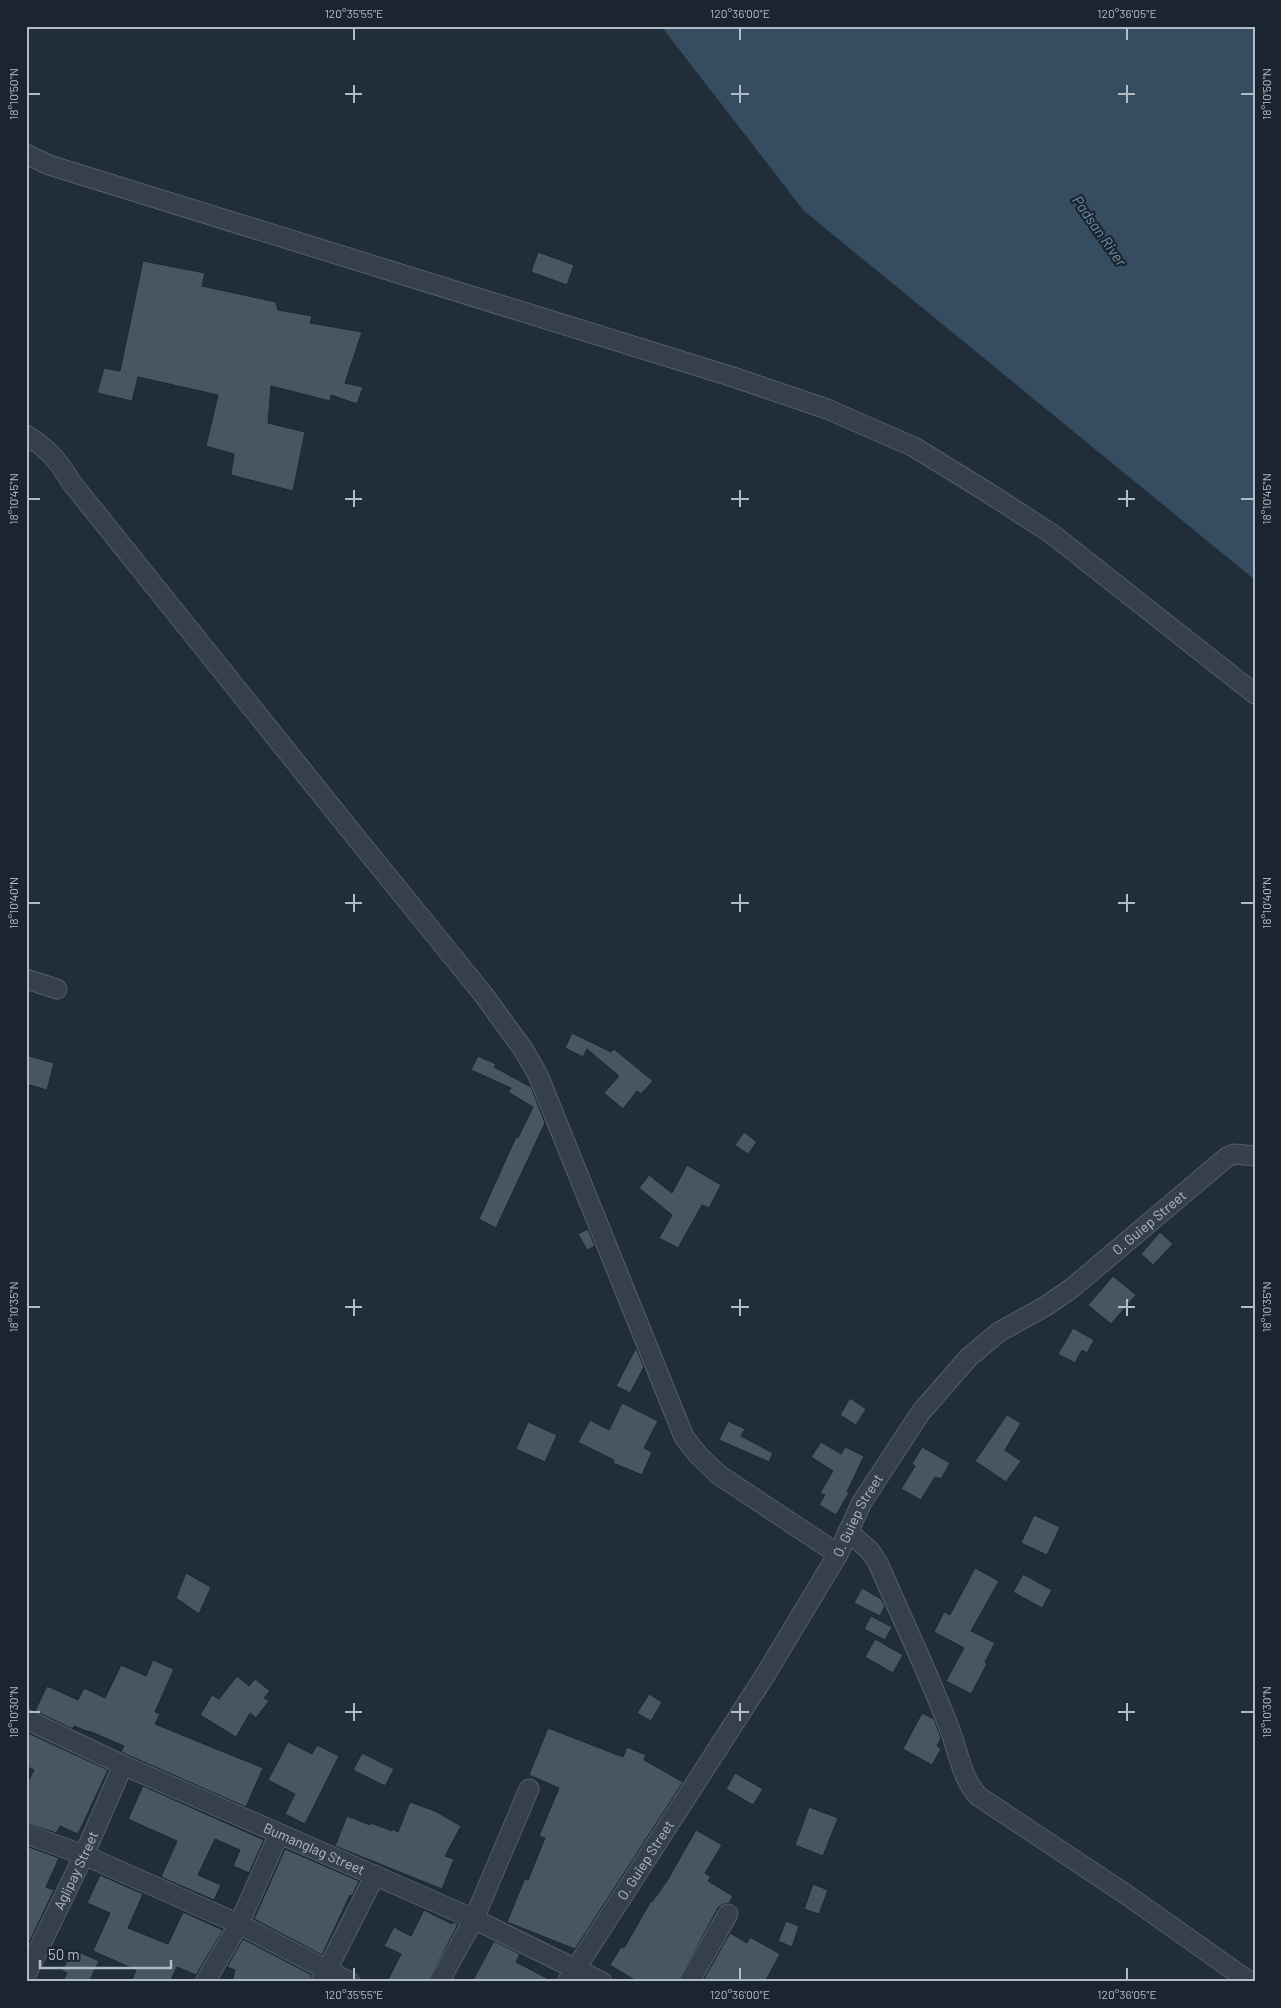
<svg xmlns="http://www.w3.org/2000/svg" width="1281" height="2008" viewBox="0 0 1281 2008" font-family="Barlow,sans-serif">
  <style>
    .water { fill: #354c61 }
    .building { fill: #475663; stroke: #1c2731 }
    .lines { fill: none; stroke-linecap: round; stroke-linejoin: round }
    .minor-casing { stroke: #535e68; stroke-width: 21 }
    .minor { stroke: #35404a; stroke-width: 19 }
    .ticks { fill: none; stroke: #b0bbc6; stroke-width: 2 }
    .labels { text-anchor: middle; stroke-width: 4.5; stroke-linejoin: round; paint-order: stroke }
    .street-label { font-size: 14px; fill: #b0bbc6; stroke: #1a252f }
    .water-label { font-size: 15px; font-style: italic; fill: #708faa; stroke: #1a252f }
    .neatline { fill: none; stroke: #b0bbc6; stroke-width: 2 }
    .ticks-label { font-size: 12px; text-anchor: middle; fill: #b0bbc6 }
  </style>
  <rect width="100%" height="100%" fill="#212e3a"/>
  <path class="water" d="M 661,26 L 1255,26 L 1255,580 L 804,211 Z"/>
  <g class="building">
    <path d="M 538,252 L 574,265 L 567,285 L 531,272 Z"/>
    <path d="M 143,261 L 205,273 L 202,286 L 276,302 L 278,310 L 312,316 L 310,323 L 362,332 L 345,383 L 363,387 L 357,404 L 331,395 L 330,401 L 271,386 L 268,423 L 305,432 L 293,491 L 231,475 L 234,454 L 206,446 L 218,395 L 138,377 L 132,401 L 97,393 L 104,368 L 120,371 Z"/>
    <path d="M 572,1033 L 611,1052 L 614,1049 L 653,1081 L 641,1094 L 637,1091 L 623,1109 L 604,1093 L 619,1076 L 587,1049 L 583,1057 L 565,1048 Z"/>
    <path d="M 26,1055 L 54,1063 L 47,1090 L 26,1084 Z"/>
    <path d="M 478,1056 L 496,1064 L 494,1067 L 531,1087 L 545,1123 L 496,1228 L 479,1219 L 516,1137 L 518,1138 L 533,1107 L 508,1092 L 511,1088 L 471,1070 Z"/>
    <path d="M 744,1132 L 757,1142 L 748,1154 L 735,1145 Z"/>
    <path d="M 687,1165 L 721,1185 L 709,1208 L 702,1205 L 678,1248 L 659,1238 L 672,1215 L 639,1188 L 649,1175 L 672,1193 Z"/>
    <path d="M 588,1229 L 595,1246 L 587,1250 L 578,1234 Z"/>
    <path d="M 1160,1232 L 1173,1244 L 1153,1265 L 1141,1254 Z"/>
    <path d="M 1113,1276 L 1136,1295 L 1111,1324 L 1088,1305 Z"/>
    <path d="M 1073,1328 L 1094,1340 L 1087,1353 L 1082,1350 L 1075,1363 L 1058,1354 Z"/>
    <path d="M 636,1348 L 644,1367 L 630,1393 L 616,1386 Z"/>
    <path d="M 850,1398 L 866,1409 L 856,1425 L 840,1415 Z"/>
    <path d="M 622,1403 L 658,1421 L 644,1448 L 652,1452 L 642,1475 L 613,1463 L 614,1460 L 578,1442 L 590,1420 L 609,1430 Z"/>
    <path d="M 1007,1415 L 1021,1423 L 1005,1450 L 1021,1461 L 1006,1482 L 975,1461 Z"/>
    <path d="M 728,1421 L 745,1429 L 741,1436 L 773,1453 L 769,1462 L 719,1440 Z"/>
    <path d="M 528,1422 L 557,1435 L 545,1462 L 516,1449 Z"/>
    <path d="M 821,1442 L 841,1454 L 845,1447 L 864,1456 L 847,1492 L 849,1493 L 836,1515 L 819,1505 L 825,1495 L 820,1493 L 833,1471 L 811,1457 Z"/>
    <path d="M 922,1447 L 950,1463 L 941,1479 L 935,1477 L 921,1500 L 901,1489 L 915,1466 L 912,1464 Z"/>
    <path d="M 1034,1515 L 1060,1527 L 1047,1555 L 1021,1543 Z"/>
    <path d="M 975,1568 L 999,1581 L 971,1631 L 995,1643 L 985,1662 L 987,1664 L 971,1694 L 946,1681 L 964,1648 L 934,1632 L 944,1612 L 950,1615 Z"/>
    <path d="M 186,1573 L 211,1587 L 199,1614 L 176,1598 Z"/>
    <path d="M 1023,1574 L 1052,1590 L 1042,1608 L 1013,1592 Z"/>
    <path d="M 862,1588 L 881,1599 L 885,1606 L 880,1616 L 854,1603 Z"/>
    <path d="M 871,1616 L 892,1627 L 885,1640 L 864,1629 Z"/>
    <path d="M 875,1639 L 903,1655 L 893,1673 L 865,1657 Z"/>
    <path d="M 153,1660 L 174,1669 L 155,1712 L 160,1714 L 155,1724 L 263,1768 L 246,1807 L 121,1752 L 124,1746 L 89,1731 L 89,1732 L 74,1726 L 73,1729 L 35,1711 L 47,1686 L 78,1700 L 84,1688 L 105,1698 L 121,1665 L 146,1676 Z"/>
    <path d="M 237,1676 L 249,1686 L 255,1679 L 270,1691 L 264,1698 L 269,1701 L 256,1718 L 250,1713 L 236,1737 L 200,1715 L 212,1695 L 219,1699 Z"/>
    <path d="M 649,1694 L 662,1702 L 651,1721 L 637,1713 Z"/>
    <path d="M 922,1713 L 934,1719 L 941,1738 L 937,1746 L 941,1749 L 932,1765 L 903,1749 Z"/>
    <path d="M 548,1728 L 623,1757 L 627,1747 L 646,1755 L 644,1760 L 683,1782 L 575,1949 L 507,1922 L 525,1878 L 528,1880 L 545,1838 L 539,1836 L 559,1788 L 529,1775 Z"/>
    <path d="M 26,1732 L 108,1770 L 78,1834 L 60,1826 L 56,1833 L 26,1823 L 26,1786 L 34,1770 L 26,1766 Z"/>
    <path d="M 288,1742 L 312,1754 L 317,1745 L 339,1756 L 305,1824 L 285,1814 L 295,1794 L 268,1780 Z"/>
    <path d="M 362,1753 L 394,1769 L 385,1786 L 353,1770 Z"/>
    <path d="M 735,1773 L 763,1789 L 753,1805 L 726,1789 Z"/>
    <path d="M 143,1786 L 264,1840 L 249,1873 L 233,1866 L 240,1850 L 215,1839 L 198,1875 L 221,1885 L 214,1900 L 161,1877 L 177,1841 L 128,1819 Z"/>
    <path d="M 410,1802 L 435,1811 L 461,1826 L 445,1856 L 454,1859 L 442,1889 L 335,1846 L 347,1816 L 370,1825 L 371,1823 L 392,1831 L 392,1829 L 398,1832 Z"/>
    <path d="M 809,1807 L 838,1818 L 823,1856 L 795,1845 Z"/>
    <path d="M 696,1830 L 722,1845 L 705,1873 L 711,1877 L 708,1881 L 733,1896 L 729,1903 L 723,1904 L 718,1908 L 678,1982 L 638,1982 L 610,1965 L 621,1947 L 624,1948 L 651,1901 L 652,1902 L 667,1881 Z"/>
    <path d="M 26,1846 L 59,1858 L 46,1887 L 54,1890 L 26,1949 Z"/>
    <path d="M 285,1849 L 359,1881 L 352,1896 L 350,1895 L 322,1955 L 254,1919 Z"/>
    <path d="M 100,1875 L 143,1894 L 128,1928 L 168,1944 L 183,1912 L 223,1930 L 196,1975 L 177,1967 L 170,1982 L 131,1982 L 136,1970 L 93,1951 L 110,1913 L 87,1903 Z"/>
    <path d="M 813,1884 L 828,1890 L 819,1914 L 804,1909 Z"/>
    <path d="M 424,1910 L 452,1924 L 453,1922 L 458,1924 L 428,1982 L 387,1982 L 401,1954 L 384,1946 L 394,1927 L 411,1936 Z"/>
    <path d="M 786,1921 L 799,1926 L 792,1947 L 778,1941 Z"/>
    <path d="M 730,1933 L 747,1943 L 750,1937 L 780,1954 L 765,1982 L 702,1982 Z"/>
    <path d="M 243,1939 L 312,1975 L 310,1982 L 232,1982 L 235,1970 L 227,1967 Z"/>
    <path d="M 494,1941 L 520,1954 L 516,1962 L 554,1982 L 472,1982 Z"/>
    <path d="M 72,1949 L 99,1961 L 89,1982 L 62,1982 L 67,1973 L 62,1971 Z"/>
  </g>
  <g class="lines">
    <g class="minor-casing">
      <g id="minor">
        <path d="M 26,154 L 49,165 L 733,377 L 827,409 L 914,447 L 987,492 L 1052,534 L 1255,694"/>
        <path d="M 26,435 C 46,447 59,461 71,482 L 354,835 L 483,994 L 523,1049 L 538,1075 L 684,1437 L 699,1456 L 719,1475 L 838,1554"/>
        <path d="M 26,979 L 57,989"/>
        <path d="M 848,1531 L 870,1551 L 878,1563 C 902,1619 930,1676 951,1733 C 959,1755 962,1778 978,1796 L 1127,1895 L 1250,1982"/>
        <path id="s1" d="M 26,1719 L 123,1765 L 474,1919 L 602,1982"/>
        <path d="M 26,1834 L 84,1855 L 239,1924 L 350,1982"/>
        <path id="s2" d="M 26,1975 L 84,1855 L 123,1765"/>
        <path d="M 205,1982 L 239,1924 L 279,1834"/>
        <path d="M 321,1982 L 375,1875"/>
        <path d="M 439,1982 L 474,1919 L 529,1789"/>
        <path id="s3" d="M 567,1982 L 764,1677 L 838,1554 L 862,1502 L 921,1412 L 969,1357 L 999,1332 L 1046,1306 L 1072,1288 L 1227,1157 L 1234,1154 L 1255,1156"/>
        <path d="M 689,1982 L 728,1914"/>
      </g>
    </g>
    <use href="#minor" class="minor"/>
  </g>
  <path class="ticks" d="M 354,28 L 354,40M 740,28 L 740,40M 1127,28 L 1127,40M 354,85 L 354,103M 740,85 L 740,103M 1127,85 L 1127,103M 28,94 L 40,94M 345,94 L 362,94M 731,94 L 749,94M 1118,94 L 1135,94M 1241,94 L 1254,94M 354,490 L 354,507M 740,490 L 740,507M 1127,490 L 1127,507M 28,499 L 40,499M 345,499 L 362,499M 731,499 L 749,499M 1118,499 L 1135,499M 1241,499 L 1254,499M 354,894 L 354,912M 740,894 L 740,912M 1127,894 L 1127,912M 28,903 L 40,903M 345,903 L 362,903M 731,903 L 749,903M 1118,903 L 1135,903M 1241,903 L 1254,903M 354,1299 L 354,1316M 740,1299 L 740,1316M 1127,1299 L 1127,1316M 28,1307 L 40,1307M 345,1307 L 362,1307M 731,1307 L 749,1307M 1118,1307 L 1135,1307M 1241,1307 L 1254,1307M 354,1703 L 354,1721M 740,1703 L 740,1721M 1127,1703 L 1127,1721M 28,1712 L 40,1712M 345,1712 L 362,1712M 731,1712 L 749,1712M 1118,1712 L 1135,1712M 1241,1712 L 1254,1712M 354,1968 L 354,1980M 740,1968 L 740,1980M 1127,1968 L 1127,1980"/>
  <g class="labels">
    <g class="street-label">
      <text dy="5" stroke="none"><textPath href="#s3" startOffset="970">O. Guiep Street</textPath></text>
      <text dy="5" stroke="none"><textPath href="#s3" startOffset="550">O. Guiep Street</textPath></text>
      <text dy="5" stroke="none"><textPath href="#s1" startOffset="316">Bumanglag Street</textPath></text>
      <text dy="5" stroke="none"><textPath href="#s3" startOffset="145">O. Guiep Street</textPath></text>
      <text dy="5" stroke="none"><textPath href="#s2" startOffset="116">Aglipay Street</textPath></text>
    </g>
    <g class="water-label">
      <text transform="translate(1099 231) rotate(55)" y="5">Padsan River</text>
    </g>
  </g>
  <rect width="1281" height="2008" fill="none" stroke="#1a252f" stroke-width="55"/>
  <path d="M40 1960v8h131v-8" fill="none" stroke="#b0bbc6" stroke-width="2.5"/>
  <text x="48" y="1960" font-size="15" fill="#b0bbc6" stroke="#1a252f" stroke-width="4" paint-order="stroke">50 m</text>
  <rect x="28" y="28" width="1226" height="1952" class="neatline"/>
  <g class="ticks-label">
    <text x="354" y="18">120°35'55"E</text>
    <text x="740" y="18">120°36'00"E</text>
    <text x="1127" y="18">120°36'05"E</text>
    <text transform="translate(14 94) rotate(-90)" y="4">18°10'50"N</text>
    <text transform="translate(1267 94) rotate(-90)" y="4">18°10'50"N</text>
    <text transform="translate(14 499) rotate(-90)" y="4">18°10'45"N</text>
    <text transform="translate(1267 499) rotate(-90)" y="4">18°10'45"N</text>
    <text transform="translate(14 903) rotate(-90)" y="4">18°10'40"N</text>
    <text transform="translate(1267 903) rotate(-90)" y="4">18°10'40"N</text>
    <text transform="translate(14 1307) rotate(-90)" y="4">18°10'35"N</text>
    <text transform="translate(1267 1307) rotate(-90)" y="4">18°10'35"N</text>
    <text transform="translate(14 1712) rotate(-90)" y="4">18°10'30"N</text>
    <text transform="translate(1267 1712) rotate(-90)" y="4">18°10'30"N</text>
    <text x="354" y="1999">120°35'55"E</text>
    <text x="740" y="1999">120°36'00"E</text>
    <text x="1127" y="1999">120°36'05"E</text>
  </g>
</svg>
